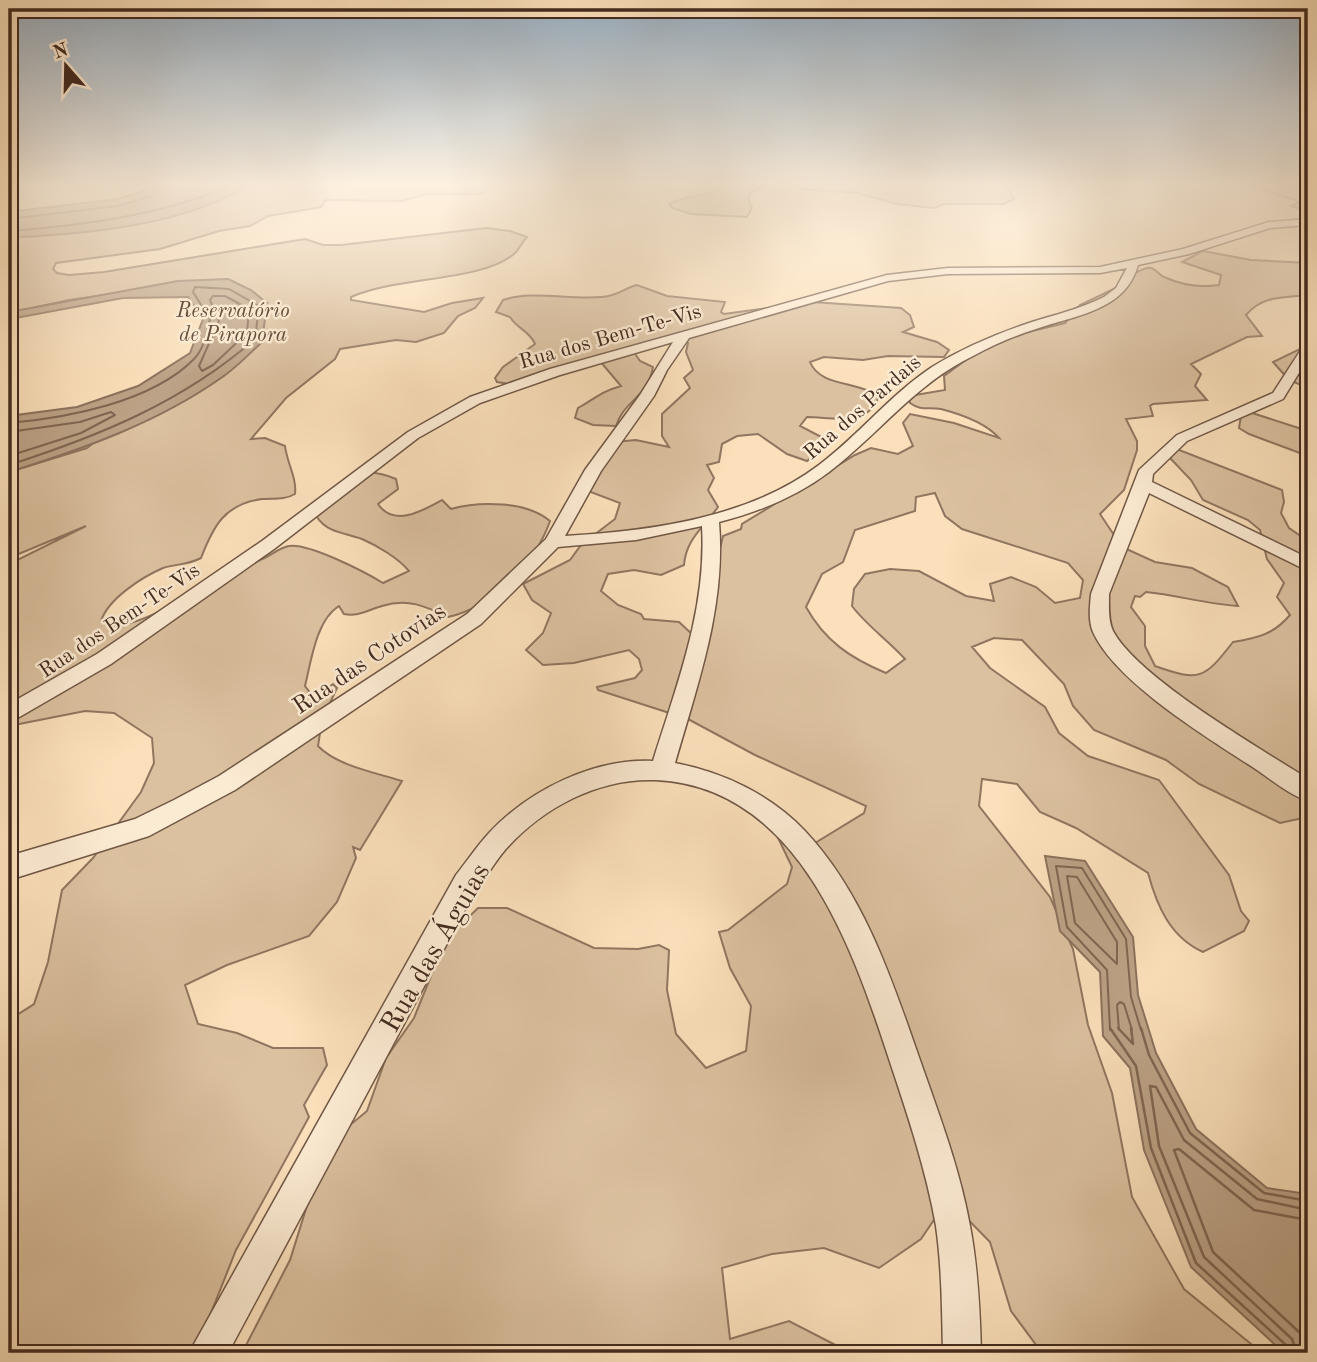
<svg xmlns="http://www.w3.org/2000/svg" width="1317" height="1362" viewBox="0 0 1317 1362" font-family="'Old Standard TT',serif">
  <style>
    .green { fill: #dcc1a0; stroke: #907660; stroke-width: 2; fill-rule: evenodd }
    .water { fill: #bca286; stroke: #8c725d; stroke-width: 2 }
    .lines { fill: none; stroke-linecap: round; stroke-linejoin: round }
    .shore-far1 { stroke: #806652; stroke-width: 2 }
    .shore { stroke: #806652; stroke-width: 2.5 }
    .minor-casing { stroke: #715846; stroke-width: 3 }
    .minor { fill: #fcebd3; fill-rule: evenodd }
    .labels { text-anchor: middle; stroke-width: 5; stroke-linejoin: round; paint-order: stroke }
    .far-water-label { font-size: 21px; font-style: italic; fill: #674e3e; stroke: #fcebd3 }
    .far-street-label { font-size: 21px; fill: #432a1f; stroke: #fcebd3 }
    .street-label { font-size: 24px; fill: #432a1f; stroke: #fcebd3 }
    .near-street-label { font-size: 28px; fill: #432a1f; stroke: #fcebd3 }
  </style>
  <rect width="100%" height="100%" fill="#fbe0bb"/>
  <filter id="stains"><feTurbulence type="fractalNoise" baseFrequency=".00286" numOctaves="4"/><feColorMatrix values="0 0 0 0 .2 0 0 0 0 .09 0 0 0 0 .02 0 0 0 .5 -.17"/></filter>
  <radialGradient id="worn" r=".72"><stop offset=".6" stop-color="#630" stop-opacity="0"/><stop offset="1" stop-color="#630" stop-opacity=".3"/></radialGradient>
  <g class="green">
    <path d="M 238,185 L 499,185 L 480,194 L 426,194 L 402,201 L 325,200 L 321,207 L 268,216 L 250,226 L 219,231 L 160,249 L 56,263 L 53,269 L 57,273 L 69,275 L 104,272 L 305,239 L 323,245 L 341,245 L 486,228 L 510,231 L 527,237 C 521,243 520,249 514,254 C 481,282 397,276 351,297 L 351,300 L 424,312 L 452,303 L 483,298 L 475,308 L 458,316 L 444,333 L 416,342 L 396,340 L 340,349 L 335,359 L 286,398 L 251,439 L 265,438 L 285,446 C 287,463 297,478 295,494 C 285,500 273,498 262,499 C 224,504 213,527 201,558 C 188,565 176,564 163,568 C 142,577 108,599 101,621 C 124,641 203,586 225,573 C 236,567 249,565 260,560 C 269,557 280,547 289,546 C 309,543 365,572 383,583 L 409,571 C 398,558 378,546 362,539 C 346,533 327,533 317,517 C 318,507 324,501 331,493 C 350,471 369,467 396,479 L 398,489 L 378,504 C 394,528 424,510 442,500 L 451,509 C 479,501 527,501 550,521 C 535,564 492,607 448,617 C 425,606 408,598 382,606 C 368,610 358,617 344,614 L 339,606 C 316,620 311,662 305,686 L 312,695 L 324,691 L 333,684 L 337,688 L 322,720 L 318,746 C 337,766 377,773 402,781 L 360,850 L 353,847 L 356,858 L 337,902 L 309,936 L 227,965 L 185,985 L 198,1024 L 237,1033 L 273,1048 L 323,1048 L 327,1065 L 304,1105 L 309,1117 L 236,1250 L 195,1353 L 9,1353 L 9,1020 L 34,1004 L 48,962 L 62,890 L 93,858 L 141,792 L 154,763 L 152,738 L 114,713 L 85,711 L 9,726 L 9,564 L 86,526 L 9,558 L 9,472 L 87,448 L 267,303 L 162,287 L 69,300 L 9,313 L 9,236 Z"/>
    <path d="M 724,185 L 764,185 L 753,191 L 748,199 L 752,208 L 747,217 L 691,214 L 672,208 L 669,204 C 685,195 714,197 724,185 Z"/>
    <path d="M 796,185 L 1006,185 L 1014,199 L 1004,204 L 944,204 L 934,208 L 897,204 L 858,193 L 799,189 Z"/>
    <path d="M 1248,185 L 1308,185 L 1308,211 L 1291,206 L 1299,203 L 1295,200 Z"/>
    <path d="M 1203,251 L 1251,260 L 1308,263 L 1308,295 C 1283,298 1263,295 1246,315 L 1262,336 L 1247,337 L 1191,364 L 1201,374 L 1195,386 L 1207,400 L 1153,404 L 1150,406 L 1153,416 L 1126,419 L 1137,441 L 1137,450 L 1124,490 L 1100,514 L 1122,547 L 1155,562 L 1192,568 L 1228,587 L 1238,606 C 1206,604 1177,595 1146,592 L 1140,597 L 1135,596 L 1131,607 L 1145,626 L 1145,646 L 1155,666 C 1200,682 1204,679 1233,642 C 1258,638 1274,634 1290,615 L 1277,597 L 1284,583 L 1267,559 L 1260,530 L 1248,520 L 1203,500 L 1191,480 L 1170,458 L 1169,446 L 1282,490 L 1284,502 L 1281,513 L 1289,528 L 1308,541 L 1308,817 L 1280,823 L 1199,784 L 1166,760 L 1094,730 L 1073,706 L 1064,684 L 1022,640 L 994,638 L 972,647 L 990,668 L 1045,707 L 1059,733 L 1088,756 L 1159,780 L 1229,875 L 1241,911 L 1249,921 L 1244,931 L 1203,952 C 1170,937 1157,906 1148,873 L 1076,828 L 1040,812 L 1017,784 L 982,779 L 979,806 L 1050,897 L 1073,949 L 1088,1025 L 1112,1093 L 1132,1197 L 1184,1289 L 1262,1353 L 1042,1353 L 1011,1311 L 990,1242 L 948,1199 L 921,1239 L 879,1268 L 824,1248 L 772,1254 L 722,1268 L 730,1339 L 789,1321 L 851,1353 L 242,1353 L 290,1260 L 326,1145 L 367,1111 L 386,1058 L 414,1018 L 446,939 L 478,908 L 507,908 L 594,948 L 638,949 L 659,945 L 669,950 L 667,990 L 676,1034 L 706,1068 L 746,1051 L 751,1006 L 730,968 L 719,932 L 728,930 L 787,884 L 792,867 L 772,825 L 800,840 L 815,843 L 864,813 L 866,806 L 755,755 L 688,719 L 598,690 L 597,687 L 635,678 L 642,670 L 639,659 L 629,650 L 574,663 L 543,665 L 526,650 L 543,633 L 551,613 L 532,600 L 523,584 L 570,560 L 581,545 L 615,519 L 620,503 L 588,491 L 614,442 L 636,440 L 669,447 L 662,436 L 662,414 L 690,388 L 684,378 L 693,370 L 686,352 L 688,343 L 676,337 L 631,348 L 640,361 L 653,367 C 648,398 623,401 616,426 L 593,425 L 575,418 L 578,408 C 596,398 600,392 621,386 L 599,360 L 510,384 L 497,382 L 495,378 L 503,367 L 535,344 C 529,330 517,329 510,317 L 496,312 L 503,300 C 530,290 570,300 601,297 C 618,296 624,288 637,285 L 667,296 L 725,302 L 721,312 L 724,314 L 812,302 L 901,308 L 910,315 L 914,327 L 903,332 L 937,342 L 949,350 L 944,357 L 888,356 L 863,360 L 824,357 L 810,362 C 820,387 858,381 879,396 C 868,428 833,417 807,417 L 800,426 L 831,442 L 807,461 L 787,454 L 758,434 L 737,436 L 722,444 L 719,462 L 707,465 L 714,478 L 708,490 L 718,507 C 703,528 686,539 684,565 L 661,575 L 634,570 L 608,574 L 601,591 L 618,605 L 641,614 L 644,619 L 679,622 L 693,635 L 701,584 L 720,549 L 723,536 L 741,529 L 742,524 L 855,455 L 871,448 L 898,454 L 913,446 L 903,423 L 910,414 L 954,423 L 999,438 C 986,423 960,414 941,409 C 928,407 921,411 910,403 L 909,396 L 945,390 L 944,376 L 977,352 L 1024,333 L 1065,323 L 1080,305 L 1124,284 L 1125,277 C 1133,276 1144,266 1151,268 C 1156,269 1159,275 1164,277 C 1182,285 1200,288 1219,285 L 1221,275 L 1182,262 ZM 935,493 L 945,516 L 962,529 L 1068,563 L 1083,580 L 1080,598 L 1055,603 L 1036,587 L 1011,577 L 990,584 L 994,601 L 966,596 L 919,571 L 890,569 L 865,574 L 854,589 L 852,606 C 867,626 888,640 905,659 L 886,673 C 850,658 825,641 806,607 L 822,574 L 843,562 L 855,530 L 915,511 L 916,497 Z"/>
    <path d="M 1302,348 L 1308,348 L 1308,388 L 1289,380 L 1273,362 Z"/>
    <path d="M 1249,412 L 1308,431 L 1308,456 L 1249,434 L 1239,428 L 1241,416 Z"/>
  </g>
  <g class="water">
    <path d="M 164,185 L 250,185 C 180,227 88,233 9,238 L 9,212 L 117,199 Z"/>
    <path d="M 228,279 L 251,290 L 267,303 L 262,342 C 249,354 236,368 221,378 C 157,423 83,449 9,472 L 9,416 L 77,407 L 138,386 L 190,353 L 203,319 L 188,297 L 123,298 L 10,319 L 12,331 L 9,337 L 9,312 L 178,281 Z"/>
    <path d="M 1045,856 L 1085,861 L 1133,937 L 1138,995 L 1156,1053 L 1196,1129 L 1267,1188 L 1308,1194 L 1308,1353 L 1284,1353 L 1191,1267 L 1144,1150 L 1130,1068 L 1103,1036 L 1100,972 L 1060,931 Z"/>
  </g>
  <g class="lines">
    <g class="shore-far1">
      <path d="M 9,219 L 118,206 L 155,195 L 160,185"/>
      <path d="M 9,231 C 87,225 161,215 234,185"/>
      <path d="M 213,296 L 225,296 L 249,309 L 247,333 L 213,365 L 202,371 L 199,366 L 219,321 L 210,300 Z"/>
      <path d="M 9,423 C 67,418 152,402 194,359 C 204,349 207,332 210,319 L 193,292 L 195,287 L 229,289 L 259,306 L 255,339 C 183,402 99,436 9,465"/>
      <path d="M 9,432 L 80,422 L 111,412 L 115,415 L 81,433 L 9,456"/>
      <path d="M 1067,876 L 1077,877 L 1117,942 L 1117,964 L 1075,923 Z"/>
      <path d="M 1110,1030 L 1107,970 L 1067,927 L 1056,866 L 1082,868 L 1126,939 L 1131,997 L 1141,1030"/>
      <path d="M 1119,1030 L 1117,1005 L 1120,1002 L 1124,1004 L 1132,1030"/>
    </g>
    <g class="shore">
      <path d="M 1110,1028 L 1136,1066 L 1151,1148 L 1196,1263 L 1286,1345 L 1288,1353"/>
      <path d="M 1118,1028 L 1133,1044 L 1131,1028"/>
      <path d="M 1141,1028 L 1149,1055 L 1190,1133 L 1264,1193 L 1308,1201"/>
      <path d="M 1297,1353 L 1292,1339 L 1204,1257 L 1159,1146 L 1150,1086 L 1156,1087 L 1184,1140 L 1257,1199 L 1308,1210"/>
      <path d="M 1307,1353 L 1305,1340 L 1299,1332 L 1213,1252 L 1174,1150 L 1179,1149 L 1254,1210 L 1308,1220"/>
    </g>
    <g class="minor-casing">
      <g id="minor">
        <path d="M 1308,219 L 1308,225 L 1270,228 L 1189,254 L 1138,265 C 1125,311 1076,315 1036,329 C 1014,336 993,345 973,356 C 915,384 879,434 829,472 C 796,497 758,512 719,522 C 726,606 698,683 675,763 C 723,772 771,795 805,831 C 865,895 893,983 921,1063 C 940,1117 960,1170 970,1226 C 978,1268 980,1311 981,1353 L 943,1353 C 942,1311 942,1268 936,1226 C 926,1170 908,1116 890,1062 C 853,949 799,786 655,780 C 598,778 542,808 505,850 C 494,863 485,879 474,893 L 228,1353 L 189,1353 L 456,875 C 467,861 477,846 489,833 C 529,790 594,758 653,761 C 677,684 707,608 702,526 L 636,540 L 558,547 L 481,624 L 235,790 L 149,836 L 9,880 L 9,856 L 135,819 L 174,800 L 219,776 L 467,614 L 546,539 L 585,470 L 640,395 L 673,342 L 560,375 L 480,403 L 418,438 L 274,549 L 111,664 L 9,723 L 9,704 L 97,654 L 262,541 L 408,432 L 470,397 L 550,369 L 887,275 L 948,268 L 1100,267 L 1183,249 L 1269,222 ZM 1127,268 L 1116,288 L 1104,297 C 1080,309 1054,315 1029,323 C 996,334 961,349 932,367 C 890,395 859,435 819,465 C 749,518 651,531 565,536 L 601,471 L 654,396 L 667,370 L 689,338 L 888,281 L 948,274 L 1100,273 Z"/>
        <path d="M 1308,344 L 1308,358 L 1283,399 L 1187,441 L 1153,474 L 1152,482 L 1308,558 L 1308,571 L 1149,493 L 1109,594 C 1109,606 1108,620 1113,631 C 1138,678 1260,748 1308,779 L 1308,801 C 1290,795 1273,781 1257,770 C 1210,739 1116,683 1093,632 C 1088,620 1090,606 1091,594 L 1139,470 L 1177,435 L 1273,393 L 1304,345 Z"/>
      </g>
    </g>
    <use href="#minor" class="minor"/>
  </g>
  <linearGradient id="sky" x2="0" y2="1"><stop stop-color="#96adc1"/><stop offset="0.49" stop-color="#fdf1e0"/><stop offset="1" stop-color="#fdf1e0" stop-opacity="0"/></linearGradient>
  <rect width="1317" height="376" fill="url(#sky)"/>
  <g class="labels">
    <g class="far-water-label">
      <text x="233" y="317">Reservatório<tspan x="233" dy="24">de Pirapora</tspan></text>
    </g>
    <g class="far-street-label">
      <text transform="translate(610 336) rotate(-16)" y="7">Rua dos Bem-Te-Vis</text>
      <text transform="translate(862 407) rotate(-41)" y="7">Rua dos Pardais</text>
      <text transform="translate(119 620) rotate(-34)" y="7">Rua dos Bem-Te-Vis</text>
    </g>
    <g class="street-label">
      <text transform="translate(369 658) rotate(-34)" y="8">Rua das Cotovias</text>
    </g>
    <g class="near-street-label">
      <text transform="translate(434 947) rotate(-60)" y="10">Rua das Águias</text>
    </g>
  </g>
  <rect width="1317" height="1362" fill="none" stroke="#fbe0bb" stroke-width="35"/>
  <rect x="10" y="10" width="1296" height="1341" fill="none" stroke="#432a1f" stroke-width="3.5"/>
  <rect x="18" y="18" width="1282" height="1327" fill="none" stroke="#432a1f" stroke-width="2"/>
  <g transform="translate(66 66) rotate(340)" stroke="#fcebd3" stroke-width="5" paint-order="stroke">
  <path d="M0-5L12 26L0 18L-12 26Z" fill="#432a1f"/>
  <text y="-10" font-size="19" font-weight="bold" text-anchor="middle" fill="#432a1f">N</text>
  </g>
  <rect width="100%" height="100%" filter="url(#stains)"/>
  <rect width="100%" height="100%" fill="url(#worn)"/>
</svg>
